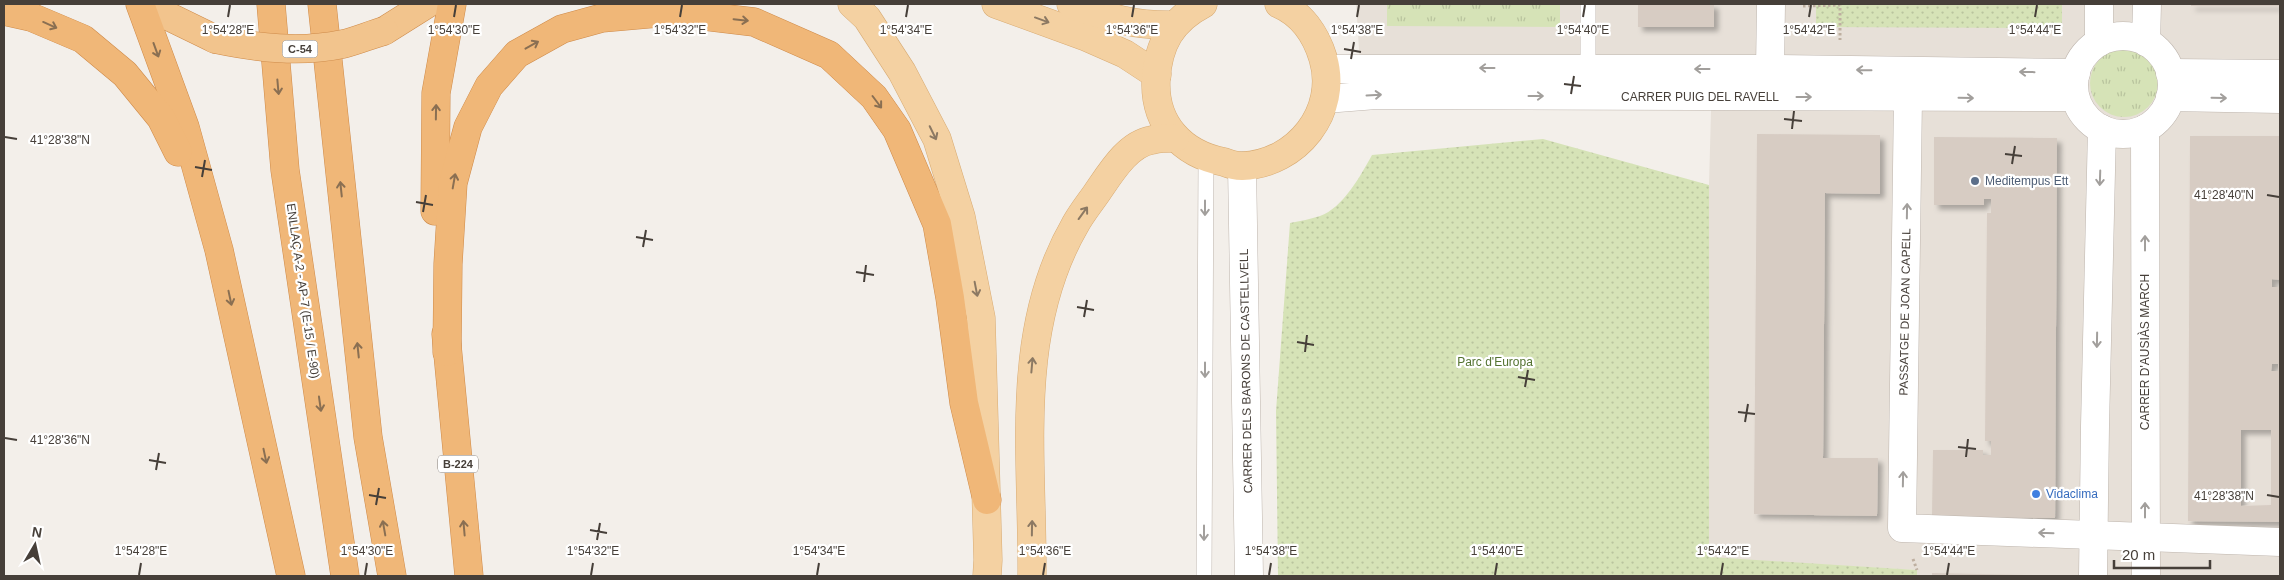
<svg xmlns="http://www.w3.org/2000/svg" width="2284" height="580" viewBox="0 0 2284 580" font-family="Arial,sans-serif">
  <style>
    .residential { fill: #e7e0d8 }
    .grass { fill: url(#grass-tufts) }
    .park { fill: url(#park-dots) }
    .building { fill: #d7ccc3; fill-rule: evenodd; filter: url(#shadow) }
    .lines { fill: none; stroke-linecap: round; stroke-linejoin: round }
    .service-casing { stroke: #beb5ad; stroke-width: 16 }
    .minor-casing { stroke: #beb5ad; stroke-width: 29 }
    .primary-casing { stroke: #d8ab73; stroke-width: 29 }
    .trunk-casing { stroke: #ce8a49; stroke-width: 29 }
    .motorway-casing { stroke: #ce8a49; stroke-width: 29 }
    .path { stroke: #beafa0; stroke-width: 3; stroke-dasharray: 2.5 2.5; stroke-linecap: butt }
    .service { stroke: #fff; stroke-width: 15 }
    .minor { stroke: #fff; stroke-width: 28 }
    .primary { stroke: #f4d1a2; stroke-width: 28 }
    .trunk { stroke: #f2c48d; stroke-width: 28 }
    .motorway { stroke: #f0b778; stroke-width: 28 }
    .trunk-bridge-casing { stroke: #ce8a49; stroke-width: 29; stroke-linecap: butt }
    .trunk-bridge { stroke: #f2c48d; stroke-width: 28 }
    .oneway { stroke: #8a6f52 }
    .oneway2 { stroke: #8c7963 }
    .oneway3 { stroke: #a29f9c }
    .ticks { fill: none; stroke: #463f39; stroke-width: 2 }
    .service-dot { fill: #5c6f8a; stroke: #fff; stroke-width: 2 }
    .shop-dot { fill: #3f7fe0; stroke: #fff; stroke-width: 2 }
    .labels { text-anchor: middle; stroke-width: 4.5; stroke-linejoin: round; paint-order: stroke }
    .shield { fill: #fff; stroke: #7e7974; stroke-width: 1 }
    .shield-label { font-size: 11px; font-weight: bold; fill: #463f39 }
    .street-label { font-size: 12px; fill: #463f39; stroke: #fff }
    .service-label { font-size: 12px; fill: #4e5e75; stroke: #fff; text-anchor: start }
    .park-label { font-size: 12px; fill: #547331; stroke: #fff }
    .shop-label { font-size: 12px; fill: #366cbe; stroke: #fff; text-anchor: start }
    .ticks-label { font-size: 12px; text-anchor: middle; fill: #463f39; stroke: #fff; stroke-width: 4.5; stroke-linejoin: round; paint-order: stroke }
  </style>
  <defs>
    <pattern id="grass-tufts" width="24" height="20" patternUnits="userSpaceOnUse" patternTransform="scale(1.25)"><rect width="24" height="20" fill="#d6e3b7"/><path d="M3 7l-1-3M5 7V3M7 7l1-3M15 17l-1-3M17 17v-4M19 17l1-3" fill="none" stroke="#b9c49e"/></pattern>
    <pattern id="park-dots" width="8" height="8" patternUnits="userSpaceOnUse" patternTransform="scale(1.25)"><rect width="8" height="8" fill="#d6e3b7"/><path d="M2 2h.1M6 6h.1" fill="none" stroke="#b9c49e" stroke-width="1.8" stroke-linecap="round"/></pattern>
    <filter id="shadow"><feDropShadow dx="4.5" dy="4.5" stdDeviation="2.5" flood-color="#0004"/></filter>
  </defs>
  <rect width="100%" height="100%" fill="#f3efea"/>
  <path class="residential" d="M 1356,4 L 2280,4 L 2280,576 L 1917,576 L 1916,570 L 1709,558 L 1709,185 L 1712,75 L 1361,79 Z"/>
  <g class="grass">
    <path d="M 1387,4 L 1560,4 L 1560,27 L 1387,26 Z"/>
    <circle cx="2124" cy="83" r="34"/>
  </g>
  <g class="park">
    <path d="M 1816,4 L 2062,4 L 2062,28 L 1816,27 Z"/>
    <path d="M 1543,139 L 1709,185 L 1709,557 L 1917,570 L 1917,576 L 1278,576 L 1276,411 L 1290,223 C 1300,221 1311,219 1320,216 C 1343,208 1361,175 1372,155 Z"/>
  </g>
  <g class="building">
    <rect x="1638" y="4" width="76" height="23"/>
    <rect x="2191" y="4" width="89" height="2"/>
    <path d="M 1757,134 L 1880,135 L 1880,194 L 1825,193 L 1823,458 L 1878,458 L 1877,516 L 1754,514 Z"/>
    <path d="M 2190,136 L 2280,136 L 2280,280 L 2272,279 L 2272,287 L 2280,287 L 2280,522 L 2188,521 ZM 2272,364 L 2278,364 L 2278,371 L 2271,371 ZM 2241,430 L 2271,430 L 2271,505 L 2241,506 Z"/>
    <path d="M 1934,137 L 2057,138 L 2055,518 L 1932,517 L 1933,450 L 1983,450 L 1983,455 L 1991,455 L 1991,441 L 1985,441 L 1987,213 L 1991,213 L 1991,199 L 1984,199 L 1984,205 L 1934,205 Z"/>
    <path d="M 1932,573 L 2026,575 L 2026,576 L 1932,576 Z"/>
  </g>
  <g class="lines">
    <g class="service-casing">
      <g id="service">
        <path d="M 1588,69 L 1588,4"/>
        <path d="M 1204,576 L 1206,159"/>
      </g>
    </g>
    <g class="minor-casing">
      <g id="minor">
        <circle cx="2123" cy="85" r="49"/>
        <path d="M 2099,42 L 2099,4"/>
        <path d="M 2146,42 L 2147,4"/>
        <path d="M 1326,69 L 1770,69 L 2076,73"/>
        <path d="M 1770,69 L 1771,4"/>
        <path d="M 2170,73 L 2280,74"/>
        <path d="M 1908,97 L 1902,528 L 2280,542"/>
        <path d="M 2170,97 L 2280,99"/>
        <path d="M 1325,99 L 1376,95 L 2075,97"/>
        <path d="M 2145,129 L 2146,576"/>
        <path d="M 1242,166 L 1249,576"/>
        <path d="M 2093,576 L 2095,426 L 2102,129"/>
      </g>
    </g>
    <g class="primary-casing">
      <g id="primary">
        <path d="M 852,4 L 867,18 L 902,72 L 937,139 L 961,217 L 981,318 L 988,560 L 987,576"/>
        <path d="M 996,4 L 1084,36 L 1125,54 L 1157,75"/>
        <path d="M 1071,4 C 1109,18 1134,26 1175,25"/>
        <path d="M 1203,4 C 1172,20 1158,44 1156,80 C 1154,124 1182,154 1224,162 C 1229,164 1236,166 1242,166 C 1297,164 1339,111 1323,58 C 1316,35 1302,14 1279,4"/>
        <path d="M 1032,576 C 1033,458 1013,332 1075,225 C 1081,214 1089,204 1096,194 C 1110,174 1127,144 1152,140 C 1159,138 1167,138 1175,138"/>
      </g>
    </g>
    <g class="trunk-casing">
      <g id="trunk">
        <path d="M 143,4 L 215,39"/>
        <path d="M 384,31 L 427,4"/>
      </g>
    </g>
    <g class="motorway-casing">
      <g id="motorway">
        <path d="M 140,4 L 185,127 L 219,250 L 291,576"/>
        <path d="M 271,4 L 285,170 L 345,576"/>
        <path d="M 322,4 L 368,437 L 392,576"/>
        <path d="M 4,11 L 31,17 L 83,39 L 125,74 L 161,118 L 178,152"/>
        <path d="M 435,211 L 436,93 L 452,4"/>
        <path d="M 446,334 L 469,576"/>
        <path d="M 447,352 L 448,264 L 453,183 L 468,127 L 489,86 L 517,54 L 562,29 L 602,18 L 670,12 L 754,22 L 829,55 L 874,97 L 897,130 L 937,224 L 950,298 L 964,403 L 987,500"/>
      </g>
    </g>
    <g class="path">
      <path d="M 1803,6 L 1840,5 L 1840,40"/>
      <path d="M 1913,559 L 1917,570"/>
    </g>
    <use href="#service" class="service"/>
    <use href="#minor" class="minor"/>
    <use href="#primary" class="primary"/>
    <use href="#trunk" class="trunk"/>
    <use href="#motorway" class="motorway"/>
    <g class="trunk-bridge-casing">
      <path id="trunk-bridge" d="M 215,39 C 258,48 300,53 343,44 C 356,41 370,35 384,31"/>
    </g>
    <use href="#trunk-bridge" class="trunk-bridge"/>
  </g>
  <defs><path id="oneway-shaft" d="M-6 0H5M1.5-3L5.5 0L1.5 3" fill="none" stroke-width="1.6" stroke-linecap="round" stroke-linejoin="round" transform="scale(1.25)"/></defs>
  <g class="oneway">
    <use href="#oneway-shaft" transform="translate(741 20) rotate(6)"/>
    <use href="#oneway-shaft" transform="translate(50 25) rotate(24)"/>
    <use href="#oneway-shaft" transform="translate(532 45) rotate(-29)"/>
    <use href="#oneway-shaft" transform="translate(156 50) rotate(70)"/>
    <use href="#oneway-shaft" transform="translate(278 87) rotate(85)"/>
    <use href="#oneway-shaft" transform="translate(877 102) rotate(53)"/>
    <use href="#oneway-shaft" transform="translate(436 112) rotate(-89)"/>
    <use href="#oneway-shaft" transform="translate(454 181) rotate(-80)"/>
    <use href="#oneway-shaft" transform="translate(341 189) rotate(-96)"/>
    <use href="#oneway-shaft" transform="translate(230 298) rotate(78)"/>
    <use href="#oneway-shaft" transform="translate(358 350) rotate(-96)"/>
    <use href="#oneway-shaft" transform="translate(320 404) rotate(82)"/>
    <use href="#oneway-shaft" transform="translate(265 456) rotate(78)"/>
    <use href="#oneway-shaft" transform="translate(384 528) rotate(-100)"/>
    <use href="#oneway-shaft" transform="translate(464 528) rotate(-95)"/>
  </g>
  <g class="oneway2">
    <use href="#oneway-shaft" transform="translate(1042 20) rotate(20)"/>
    <use href="#oneway-shaft" transform="translate(933 133) rotate(64)"/>
    <use href="#oneway-shaft" transform="translate(1083 213) rotate(-54)"/>
    <use href="#oneway-shaft" transform="translate(976 289) rotate(79)"/>
    <use href="#oneway-shaft" transform="translate(1032 365) rotate(-85)"/>
    <use href="#oneway-shaft" transform="translate(1032 528) rotate(-89)"/>
  </g>
  <g class="oneway3">
    <use href="#oneway-shaft" transform="translate(1487 68) rotate(-180)"/>
    <use href="#oneway-shaft" transform="translate(1702 69) rotate(-180)"/>
    <use href="#oneway-shaft" transform="translate(1864 70) rotate(-179)"/>
    <use href="#oneway-shaft" transform="translate(2027 72) rotate(-179)"/>
    <use href="#oneway-shaft" transform="translate(1374 95) rotate(-3)"/>
    <use href="#oneway-shaft" transform="translate(1536 96)"/>
    <use href="#oneway-shaft" transform="translate(1804 97)"/>
    <use href="#oneway-shaft" transform="translate(1966 98) rotate(1)"/>
    <use href="#oneway-shaft" transform="translate(2219 98) rotate(1)"/>
    <use href="#oneway-shaft" transform="translate(2100 178) rotate(92)"/>
    <use href="#oneway-shaft" transform="translate(1205 208) rotate(90)"/>
    <use href="#oneway-shaft" transform="translate(1907 211) rotate(-89)"/>
    <use href="#oneway-shaft" transform="translate(2145 243) rotate(-90)"/>
    <use href="#oneway-shaft" transform="translate(2097 340) rotate(91)"/>
    <use href="#oneway-shaft" transform="translate(1205 370) rotate(90)"/>
    <use href="#oneway-shaft" transform="translate(1903 479) rotate(-89)"/>
    <use href="#oneway-shaft" transform="translate(2145 510) rotate(-90)"/>
    <use href="#oneway-shaft" transform="translate(1204 533) rotate(90)"/>
    <use href="#oneway-shaft" transform="translate(2046 533) rotate(-178)"/>
  </g>
  <path class="ticks" d="M 228,17 L 230,5M 454,17 L 456,5M 680,17 L 682,5M 906,17 L 908,5M 1132,17 L 1134,5M 1357,17 L 1359,5M 1583,17 L 1585,5M 1809,17 L 1811,5M 2035,17 L 2037,5M 1344,49 L 1361,52M 1351,59 L 1354,42M 1564,84 L 1581,86M 1571,94 L 1574,76M 1784,119 L 1802,121M 1792,129 L 1794,111M 5,137 L 17,139M 2005,154 L 2022,156M 2012,164 L 2015,146M 195,167 L 212,170M 202,177 L 205,160M 2267,195 L 2279,197M 416,202 L 433,205M 423,212 L 426,195M 636,237 L 653,240M 643,247 L 646,230M 856,272 L 874,275M 864,282 L 866,265M 1077,307 L 1094,310M 1084,317 L 1087,300M 1297,342 L 1314,345M 1305,352 L 1307,335M 1518,377 L 1535,380M 1525,387 L 1528,370M 1738,412 L 1755,414M 1745,422 L 1748,404M 5,438 L 17,440M 1958,447 L 1976,449M 1966,457 L 1968,439M 149,460 L 166,463M 156,470 L 159,453M 369,495 L 386,498M 2267,495 L 2279,497M 376,505 L 379,488M 590,530 L 607,533M 597,540 L 600,523M 139,575 L 141,563M 365,575 L 367,563M 591,575 L 593,563M 817,575 L 819,563M 1043,575 L 1045,563M 1269,575 L 1271,563M 1495,575 L 1497,563M 1721,575 L 1723,563M 1947,575 L 1949,563"/>
  <circle class="service-dot" cx="1975" cy="181" r="5"/>
  <circle class="shop-dot" cx="2036" cy="494" r="5"/>
  <g class="labels">
    <g class="shield">
      <rect x="282.5" y="40.5" width="35" height="17" rx="4"/>
      <rect x="438" y="455.5" width="40" height="17" rx="4"/>
    </g>
    <g class="shield-label">
      <text x="300" y="53">C-54</text>
      <text x="458" y="468">B-224</text>
    </g>
    <g class="street-label">
      <text x="1700" y="101">CARRER PUIG DEL RAVELL</text>
      <text transform="translate(303 291) rotate(82)" y="4">ENLLAÇ A-2 - AP-7 (E-15 / E-90)</text>
      <text transform="translate(1905 312) rotate(-89)" y="4">PASSATGE DE JOAN CAPELL</text>
      <text transform="translate(2145 352) rotate(-90)" y="4">CARRER D'AUSIÀS MARCH</text>
      <text transform="translate(1246 371) rotate(-91)" y="4">CARRER DELS BARONS DE CASTELLVELL</text>
    </g>
    <g class="service-label">
      <text x="1985" y="185">Meditempus Ett</text>
    </g>
    <g class="park-label">
      <text x="1495" y="366">Parc d'Europa</text>
    </g>
    <g class="shop-label">
      <text x="2046" y="498">Vidaclima</text>
    </g>
  </g>
  <g class="ticks-label">
    <text x="228" y="34">1°54'28"E</text>
    <text x="454" y="34">1°54'30"E</text>
    <text x="680" y="34">1°54'32"E</text>
    <text x="906" y="34">1°54'34"E</text>
    <text x="1132" y="34">1°54'36"E</text>
    <text x="1357" y="34">1°54'38"E</text>
    <text x="1583" y="34">1°54'40"E</text>
    <text x="1809" y="34">1°54'42"E</text>
    <text x="2035" y="34">1°54'44"E</text>
    <text x="60" y="144">41°28'38"N</text>
    <text x="2224" y="199">41°28'40"N</text>
    <text x="60" y="444">41°28'36"N</text>
    <text x="2224" y="500">41°28'38"N</text>
    <text x="141" y="555">1°54'28"E</text>
    <text x="367" y="555">1°54'30"E</text>
    <text x="593" y="555">1°54'32"E</text>
    <text x="819" y="555">1°54'34"E</text>
    <text x="1045" y="555">1°54'36"E</text>
    <text x="1271" y="555">1°54'38"E</text>
    <text x="1497" y="555">1°54'40"E</text>
    <text x="1723" y="555">1°54'42"E</text>
    <text x="1949" y="555">1°54'44"E</text>
  </g>
  <rect width="2284" height="580" fill="none" stroke="#463f39" stroke-width="10"/>
  <g transform="translate(35 545) rotate(9)" stroke="#ffffff" stroke-width="4" paint-order="stroke">
  <path d="M0-4L9 19L0 12L-9 19Z" fill="#463f39"/>
  <text y="-8" font-size="14" font-weight="bold" text-anchor="middle" fill="#463f39">N</text>
  </g>
  <path d="M2114 560v8h96v-8" fill="none" stroke="#463f39" stroke-width="2.5"/>
  <text x="2122" y="560" font-size="15" fill="#463f39" stroke="#ffffff" stroke-width="4" paint-order="stroke">20 m</text>
</svg>
